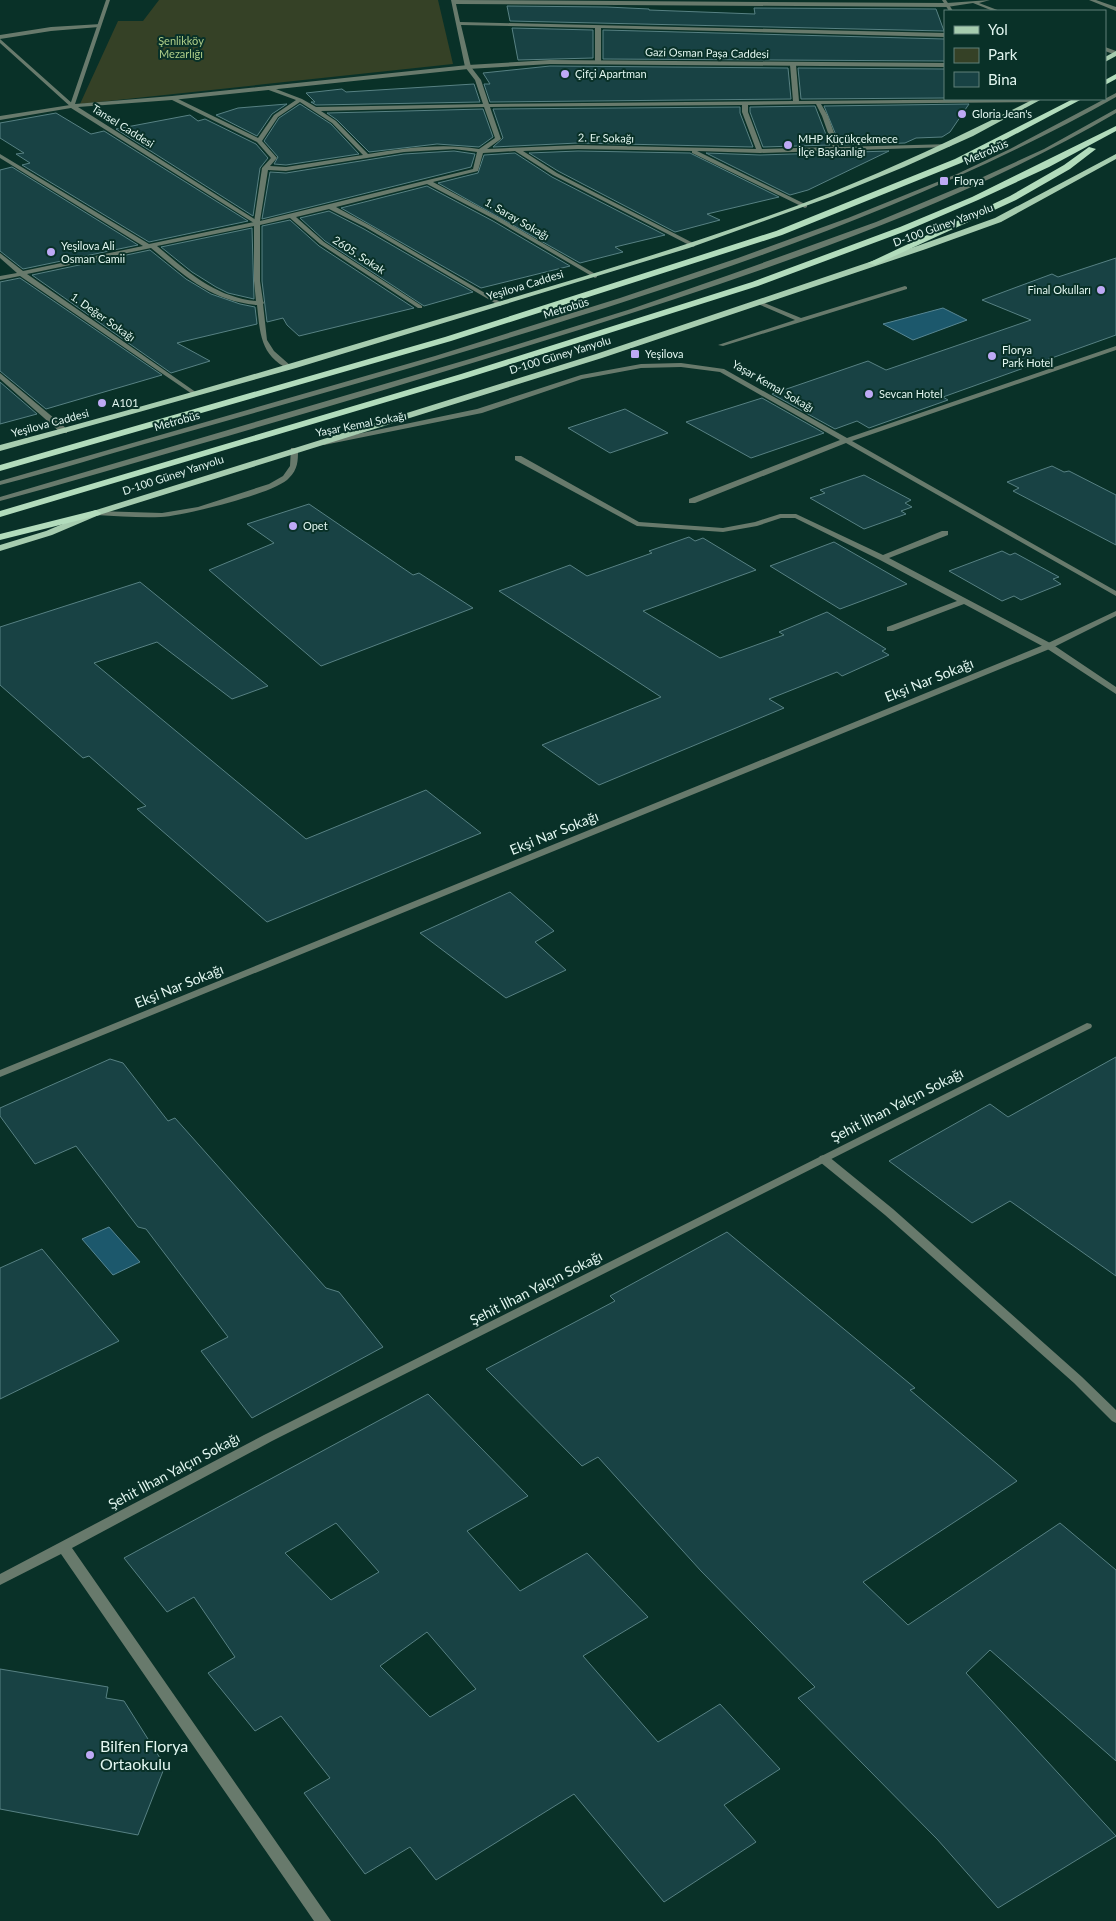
<svg xmlns="http://www.w3.org/2000/svg" width="1116" height="1921" viewBox="0 0 1116 1921" font-family="Lato,sans-serif">
  <style>
    .green { fill: #354126 }
    .water { fill: #1c586c; stroke: #578794 }
    .building { fill: #184244; stroke: #578183; fill-rule: evenodd }
    .lines { fill: none; stroke-linecap: round; stroke-linejoin: round }
    .service { fill: #687a6c; fill-rule: evenodd }
    .minor { fill: #687a6c; fill-rule: evenodd }
    .tertiary { fill: #687a6c; fill-rule: evenodd }
    .primary { fill: #a6ccaf; fill-rule: evenodd }
    .trunk { fill: #b2dcbc; fill-rule: evenodd }
    .poi-dot { fill: #bea9f5; stroke: #093128; stroke-width: 2 }
    .labels { text-anchor: middle; stroke-width: 4; stroke-linejoin: round; paint-order: stroke }
    .far-park-label { font-size: 11px; fill: #aecd88; stroke: #093128 }
    .far-street-label { font-size: 11px; fill: #e2f6f0; stroke: #093128 }
    .far-poi-label { font-size: 11px; fill: #e2f6f0; stroke: #093128; text-anchor: start }
    .street-label { font-size: 14px; fill: #e2f6f0; stroke: #093128 }
    .near-poi-label { font-size: 16px; fill: #e2f6f0; stroke: #093128; text-anchor: start }
  </style>
  <rect width="100%" height="100%" fill="#093128"/>
  <path class="green" d="M 159,0 L 438,0 L 453,64 L 80,104 L 118,21 L 143,21 Z"/>
  <g class="water">
    <path d="M 943,308 L 967,320 L 913,340 L 883,324 Z"/>
    <path d="M 109,1227 L 140,1262 L 113,1275 L 82,1239 Z"/>
  </g>
  <g class="building">
    <path d="M 507,6 L 607,7 L 649,9 L 649,10 L 755,14 L 754,8 L 936,9 L 944,31 L 510,21 Z"/>
    <path d="M 512,28 L 593,30 L 593,58 L 518,60 Z"/>
    <path d="M 603,30 L 945,39 L 945,61 L 603,59 Z"/>
    <path d="M 550,66 L 788,68 L 791,99 L 490,102 L 484,84 L 490,84 L 483,73 Z"/>
    <path d="M 798,68 L 945,69 L 945,98 L 801,99 Z"/>
    <path d="M 474,84 L 480,102 L 316,105 L 311,102 L 315,102 L 306,93 L 342,89 L 346,92 Z"/>
    <path d="M 287,104 L 272,114 L 257,136 L 216,115 L 238,108 Z"/>
    <path d="M 300,104 L 331,124 L 359,154 L 286,165 L 274,164 L 278,157 L 264,141 L 279,118 Z"/>
    <path d="M 969,104 L 950,132 L 942,137 L 916,138 L 905,143 L 840,145 L 824,106 Z"/>
    <path d="M 815,106 L 830,145 L 763,147 L 750,112 L 750,107 Z"/>
    <path d="M 740,107 L 740,113 L 753,147 L 578,143 L 493,147 L 503,138 L 493,109 Z"/>
    <path d="M 483,109 L 493,137 L 479,147 L 437,144 L 369,152 L 337,120 L 327,113 Z"/>
    <path d="M 56,113 L 91,134 L 104,131 L 248,221 L 149,242 L 22,165 L 30,163 L 16,154 L 24,153 L 0,138 L 0,123 Z"/>
    <path d="M 190,115 L 198,121 L 205,119 L 256,144 L 268,158 L 260,168 L 253,216 L 116,129 Z"/>
    <path d="M 454,151 L 475,154 L 471,167 L 262,219 L 270,172 L 286,173 L 404,154 Z"/>
    <path d="M 578,151 L 690,153 L 779,197 L 707,214 L 720,220 L 675,232 L 558,171 L 529,153 Z"/>
    <path d="M 889,151 L 808,190 L 790,195 L 706,153 L 760,155 Z"/>
    <path d="M 515,153 L 552,177 L 665,235 L 615,247 L 623,252 L 580,263 L 438,183 L 478,173 L 484,155 Z"/>
    <path d="M 12,167 L 138,245 L 23,269 L 0,251 L 0,170 Z"/>
    <path d="M 427,186 L 493,221 L 570,266 L 481,288 L 341,208 Z"/>
    <path d="M 329,211 L 364,229 L 473,292 L 424,306 L 325,241 L 300,218 Z"/>
    <path d="M 290,220 L 319,246 L 414,308 L 299,336 L 287,325 L 283,318 L 267,322 L 262,281 L 262,226 Z"/>
    <path d="M 252,228 L 254,299 L 228,293 L 216,287 L 192,272 L 161,247 Z"/>
    <path d="M 150,250 L 186,279 L 211,294 L 240,304 L 255,307 L 257,324 L 177,343 L 210,361 L 171,373 L 32,275 Z"/>
    <path d="M 1116,258 L 1116,335 L 943,397 L 948,400 L 869,428 L 857,421 L 835,429 L 772,394 L 868,361 L 886,370 L 1031,320 L 982,300 L 1052,274 L 1058,277 Z"/>
    <path d="M 20,278 L 162,375 L 46,409 L 0,371 L 0,282 Z"/>
    <path d="M 0,382 L 37,414 L 0,424 Z"/>
    <path d="M 762,398 L 824,433 L 751,458 L 686,422 Z"/>
    <path d="M 625,409 L 668,433 L 610,453 L 568,428 Z"/>
    <path d="M 1052,466 L 1064,472 L 1069,471 L 1116,495 L 1116,545 L 1013,491 L 1019,488 L 1007,482 Z"/>
    <path d="M 864,475 L 911,500 L 905,503 L 912,507 L 901,511 L 906,514 L 864,529 L 810,498 L 825,493 L 820,490 Z"/>
    <path d="M 309,504 L 413,575 L 419,573 L 473,608 L 321,666 L 209,570 L 274,543 L 247,524 Z"/>
    <path d="M 689,537 L 695,541 L 703,538 L 756,570 L 643,611 L 720,658 L 784,635 L 779,632 L 827,612 L 886,649 L 882,651 L 889,655 L 842,676 L 837,672 L 769,699 L 784,708 L 599,785 L 542,745 L 661,697 L 499,591 L 570,565 L 587,576 L 652,553 L 649,551 Z"/>
    <path d="M 834,542 L 907,584 L 840,609 L 770,566 Z"/>
    <path d="M 1002,551 L 1010,555 L 1015,553 L 1059,577 L 1053,579 L 1061,584 L 1021,600 L 1014,596 L 1002,601 L 949,571 Z"/>
    <path d="M 140,582 L 268,686 L 232,699 L 157,642 L 94,663 L 306,839 L 426,790 L 481,833 L 267,922 L 137,809 L 146,806 L 89,756 L 83,758 L 0,685 L 0,627 Z"/>
    <path d="M 510,892 L 554,931 L 535,942 L 566,970 L 506,998 L 420,933 Z"/>
    <path d="M 1116,1057 L 1116,1276 L 1010,1201 L 972,1223 L 889,1161 L 990,1104 L 1008,1117 Z"/>
    <path d="M 110,1059 L 123,1063 L 168,1121 L 175,1118 L 326,1288 L 339,1292 L 383,1347 L 252,1418 L 201,1351 L 228,1337 L 146,1229 L 138,1227 L 76,1146 L 35,1164 L 0,1116 L 0,1108 Z"/>
    <path d="M 727,1232 L 915,1388 L 910,1390 L 1017,1481 L 863,1582 L 908,1625 L 1060,1523 L 1116,1570 L 1116,1761 L 990,1650 L 966,1673 L 1116,1836 L 998,1908 L 937,1839 L 798,1698 L 815,1687 L 701,1571 L 598,1457 L 582,1466 L 486,1369 L 615,1301 L 610,1296 Z"/>
    <path d="M 42,1249 L 119,1341 L 0,1399 L 0,1268 Z"/>
    <path d="M 428,1394 L 528,1496 L 467,1531 L 520,1591 L 587,1553 L 648,1617 L 583,1656 L 658,1742 L 720,1704 L 780,1769 L 724,1805 L 756,1842 L 664,1902 L 574,1794 L 436,1880 L 410,1847 L 365,1874 L 304,1793 L 330,1778 L 281,1716 L 255,1731 L 208,1673 L 235,1657 L 194,1597 L 167,1612 L 124,1558 ZM 336,1523 L 379,1572 L 331,1600 L 285,1553 ZM 427,1632 L 476,1689 L 430,1717 L 380,1666 Z"/>
    <path d="M 0,1669 L 108,1687 L 106,1698 L 124,1701 L 165,1766 L 138,1835 L 0,1809 Z"/>
  </g>
  <g class="lines">
    <g class="service">
      <path d="M 1116,93 L 1116,97 C 912,212 687,284 463,352 C 364,382 265,410 166,438 C 111,453 56,471 0,485 L 0,481 L 435,356 L 620,298 L 738,258 L 848,218 L 957,174 L 1010,149 Z"/>
      <path d="M 1116,109 L 1116,113 C 952,209 763,271 582,329 C 455,369 328,407 200,444 C 133,463 67,483 0,501 L 0,497 L 473,358 L 631,309 L 729,275 L 876,222 L 972,182 L 1044,149 Z"/>
      <path d="M 905,286 L 907,287 L 907,289 L 723,346 L 718,345 L 795,320 L 758,304 L 758,302 L 762,302 L 801,318 Z"/>
      <path d="M 291,448 L 294,448 L 298,450 C 298,461 298,469 289,478 C 277,493 183,516 161,517 C 140,518 118,516 96,515 L 92,513 L 96,511 L 162,513 L 198,507 L 269,484 L 283,476 L 290,466 Z"/>
      <path d="M 515,456 L 521,456 L 639,522 L 723,528 L 755,522 L 780,514 L 796,514 L 883,555 L 942,531 L 948,531 L 948,535 L 889,558 L 1052,644 L 1116,687 L 1116,694 L 1046,648 L 964,604 L 893,631 L 887,631 L 887,627 L 957,601 L 880,560 L 795,518 L 781,518 L 757,526 L 723,532 L 637,526 L 515,460 Z"/>
      <path d="M 824,1155 L 828,1156 L 893,1209 L 1082,1377 L 1116,1410 L 1116,1423 L 1112,1421 L 1074,1383 L 885,1215 L 820,1162 L 818,1159 L 820,1156 Z"/>
    </g>
    <g class="minor">
      <path d="M 451,0 L 947,3 L 990,0 L 979,3 L 1000,11 L 993,11 L 973,3 L 947,7 L 456,4 L 460,22 L 945,33 L 945,37 L 601,28 L 601,61 L 598,63 L 595,61 L 595,28 L 461,25 L 471,67 L 481,80 L 489,104 L 793,101 L 790,65 L 793,63 L 796,65 L 799,101 L 1012,99 L 1039,100 L 1036,102 L 821,104 L 828,116 L 839,147 L 951,144 L 952,145 L 949,147 L 760,153 L 697,151 L 807,205 L 807,207 L 805,208 L 692,153 L 692,151 L 578,149 L 523,151 L 557,173 L 695,244 L 695,246 L 693,247 L 553,175 L 515,151 L 483,153 L 478,171 L 433,182 L 498,217 L 597,275 L 597,277 L 595,278 L 494,219 L 427,184 L 336,207 L 369,225 L 502,303 L 503,304 L 500,306 L 365,227 L 329,209 L 296,217 L 324,242 L 422,306 L 422,308 L 418,308 L 320,244 L 290,218 L 260,225 L 260,281 L 263,301 L 264,303 L 263,304 L 267,340 L 274,351 L 291,366 L 291,368 L 289,369 C 260,356 260,332 257,305 C 211,301 185,276 151,248 L 27,274 L 197,393 L 197,395 L 195,396 L 20,276 L 0,280 L 0,276 L 17,273 L 0,258 L 0,253 L 23,271 L 143,246 L 0,158 L 0,154 L 149,244 L 254,222 L 262,168 L 271,158 L 257,142 L 170,99 L 170,97 L 174,97 L 258,138 L 274,115 L 296,100 L 266,89 L 266,87 L 268,86 L 302,99 L 316,107 L 483,104 L 475,80 L 465,67 ZM 300,102 L 332,123 L 363,155 L 286,167 L 270,166 L 277,158 L 262,141 L 278,117 ZM 816,104 L 822,116 L 833,147 L 762,149 L 748,112 L 748,105 ZM 742,105 L 742,112 L 756,149 L 578,145 L 487,149 L 501,139 L 490,107 ZM 484,107 L 495,138 L 479,149 C 441,143 406,148 368,154 L 336,121 L 321,111 ZM 454,149 L 477,152 L 473,169 L 260,221 L 268,170 L 286,171 L 404,152 ZM 254,226 L 254,281 L 256,301 C 215,297 188,272 157,246 Z"/>
      <path d="M 101,24 L 99,27 L 51,31 L 0,39 L 74,105 L 75,106 L 72,108 L 0,43 L 0,35 L 51,27 Z"/>
      <path d="M 1105,47 L 1116,51 L 1116,55 L 1105,51 Z"/>
      <path d="M 1116,346 L 1116,350 L 852,441 L 1116,591 L 1116,596 L 846,443 L 695,503 L 689,503 L 689,499 L 840,440 L 720,372 L 681,367 L 641,368 L 582,379 L 482,413 L 324,445 L 320,443 L 324,441 L 477,409 L 581,375 L 641,364 L 681,363 L 724,369 L 847,438 Z"/>
      <path d="M 0,373 L 67,429 L 67,433 L 61,433 L 0,379 Z"/>
      <path d="M 1116,611 L 1116,616 L 1052,648 L 0,1077 L 0,1070 L 1046,644 Z"/>
      <path d="M 1087,1023 L 1091,1024 L 1092,1026 L 1091,1028 L 272,1441 L 72,1548 L 331,1921 L 314,1921 L 61,1554 L 0,1585 L 0,1574 L 264,1435 Z"/>
    </g>
    <g class="tertiary">
      <path d="M 106,0 L 110,0 L 75,104 L 172,96 L 468,65 L 550,60 L 945,63 L 945,67 L 550,64 L 468,69 L 172,100 L 78,107 L 259,222 L 260,223 L 257,225 L 71,108 L 0,120 L 0,116 L 70,105 Z"/>
      <path d="M 942,0 L 946,0 L 953,11 L 949,11 Z"/>
      <path d="M 1089,0 L 1096,0 L 1116,7 L 1116,11 Z"/>
    </g>
    <g class="primary">
      <path d="M 1116,51 L 1116,56 L 1105,62 L 1105,57 Z"/>
      <path d="M 1034,99 L 1042,99 L 973,136 L 904,167 L 833,196 L 689,248 L 296,368 L 0,451 L 0,445 C 149,406 296,362 443,318 C 573,280 704,242 830,193 C 900,165 967,133 1034,99 Z"/>
      <path d="M 1116,154 L 1116,159 L 1001,222 L 926,249 L 602,358 L 99,515 L 52,535 L 0,551 L 0,545 L 46,531 L 93,511 L 596,354 L 920,245 L 995,218 Z"/>
    </g>
    <g class="trunk">
      <path d="M 1116,74 L 1116,79 L 1105,85 L 1105,80 Z"/>
      <path d="M 1073,99 L 1082,99 L 961,163 L 782,235 L 451,341 L 0,471 L 0,465 L 445,337 L 776,231 L 955,159 Z"/>
      <path d="M 1116,126 L 1116,131 L 1049,167 L 978,200 L 906,231 L 758,286 L 467,378 L 0,517 L 0,511 L 461,374 L 752,282 L 900,227 L 972,197 Z"/>
      <path d="M 1089,147 L 1096,149 L 1070,169 L 1016,200 L 875,265 L 868,263 L 1010,196 L 1064,165 Z"/>
      <path d="M 96,510 L 101,513 L 100,515 L 0,540 L 0,534 Z"/>
    </g>
  </g>
  <g class="poi-dot">
    <circle cx="565" cy="74" r="5"/>
    <circle cx="962" cy="114" r="5"/>
    <circle cx="788" cy="145" r="5"/>
    <rect x="939" y="176" width="10" height="10" rx="2.5"/>
    <circle cx="51" cy="252" r="5"/>
    <circle cx="1101" cy="290" r="5"/>
    <rect x="630" y="349" width="10" height="10" rx="2.5"/>
    <circle cx="992" cy="356" r="5"/>
    <circle cx="869" cy="394" r="5"/>
    <circle cx="102" cy="403" r="5"/>
    <circle cx="293" cy="526" r="5"/>
    <circle cx="90" cy="1755" r="5"/>
  </g>
  <g class="labels">
    <g class="far-park-label">
      <text x="181" y="45">Şenlikköy<tspan x="181" dy="13">Mezarlığı</tspan></text>
    </g>
    <g class="far-street-label">
      <text transform="translate(707 53) rotate(1)" y="4">Gazi Osman Paşa Caddesi</text>
      <text transform="translate(123 126) rotate(32)" y="4">Tansel Caddesi</text>
      <text transform="translate(606 138) rotate(1)" y="4">2. Er Sokağı</text>
      <text transform="translate(986 152) rotate(-24)" y="4">Metrobüs</text>
      <text transform="translate(517 219) rotate(30)" y="4">1. Saray Sokağı</text>
      <text transform="translate(943 225) rotate(-20)" y="4">D-100 Güney Yanyolu</text>
      <text transform="translate(359 255) rotate(33)" y="4">2605. Sokak</text>
      <text transform="translate(525 285) rotate(-17)" y="4">Yeşilova Caddesi</text>
      <text transform="translate(566 308) rotate(-17)" y="4">Metrobüs</text>
      <text transform="translate(103 317) rotate(35)" y="4">1. Değer Sokağı</text>
      <text transform="translate(560 355) rotate(-17)" y="4">D-100 Güney Yanyolu</text>
      <text transform="translate(773 386) rotate(30)" y="4">Yaşar Kemal Sokağı</text>
      <text transform="translate(177 421) rotate(-16)" y="4">Metrobüs</text>
      <text transform="translate(50 423) rotate(-15)" y="4">Yeşilova Caddesi</text>
      <text transform="translate(361 424) rotate(-11)" y="4">Yaşar Kemal Sokağı</text>
      <text transform="translate(173 475) rotate(-18)" y="4">D-100 Güney Yanyolu</text>
    </g>
    <g class="far-poi-label">
      <text x="575" y="78">Çifçi Apartman</text>
      <text x="972" y="118">Gloria Jean's</text>
      <text x="798" y="143">MHP Küçükçekmece<tspan x="798" dy="13">İlçe Başkanlığı</tspan></text>
      <text x="954" y="185">Florya</text>
      <text x="61" y="250">Yeşilova Ali<tspan x="61" dy="13">Osman Camii</tspan></text>
      <text x="1091" y="294" text-anchor="end">Final Okulları</text>
      <text x="1002" y="354">Florya<tspan x="1002" dy="13">Park Hotel</tspan></text>
      <text x="645" y="358">Yeşilova</text>
      <text x="879" y="398">Sevcan Hotel</text>
      <text x="112" y="407">A101</text>
      <text x="303" y="530">Opet</text>
    </g>
    <g class="street-label">
      <text transform="translate(929 680) rotate(-22)" y="5">Ekşi Nar Sokağı</text>
      <text transform="translate(554 833) rotate(-22)" y="5">Ekşi Nar Sokağı</text>
      <text transform="translate(179 986) rotate(-22)" y="5">Ekşi Nar Sokağı</text>
      <text transform="translate(897 1105) rotate(-27)" y="5">Şehit İlhan Yalçın Sokağı</text>
      <text transform="translate(536 1288) rotate(-27)" y="5">Şehit İlhan Yalçın Sokağı</text>
      <text transform="translate(174 1471) rotate(-28)" y="5">Şehit İlhan Yalçın Sokağı</text>
    </g>
    <g class="near-poi-label">
      <text x="100" y="1752">Bilfen Florya<tspan x="100" dy="18">Ortaokulu</tspan></text>
    </g>
  </g>
  <rect x="944" y="10" width="162" height="90" fill="#093128" stroke="#608078"/>
  <rect x="954" y="26" width="25" height="8" fill="#a6ccaf" stroke="#608078"/>
  <text x="988" y="35" font-size="15" fill="#e2f6f0">Yol</text>
  <rect x="954" y="48" width="25" height="15" fill="#354126" stroke="#608078"/>
  <text x="988" y="60" font-size="15" fill="#e2f6f0">Park</text>
  <rect x="954" y="72" width="25" height="15" fill="#184244" stroke="#608078"/>
  <text x="988" y="85" font-size="15" fill="#e2f6f0">Bina</text>
</svg>
